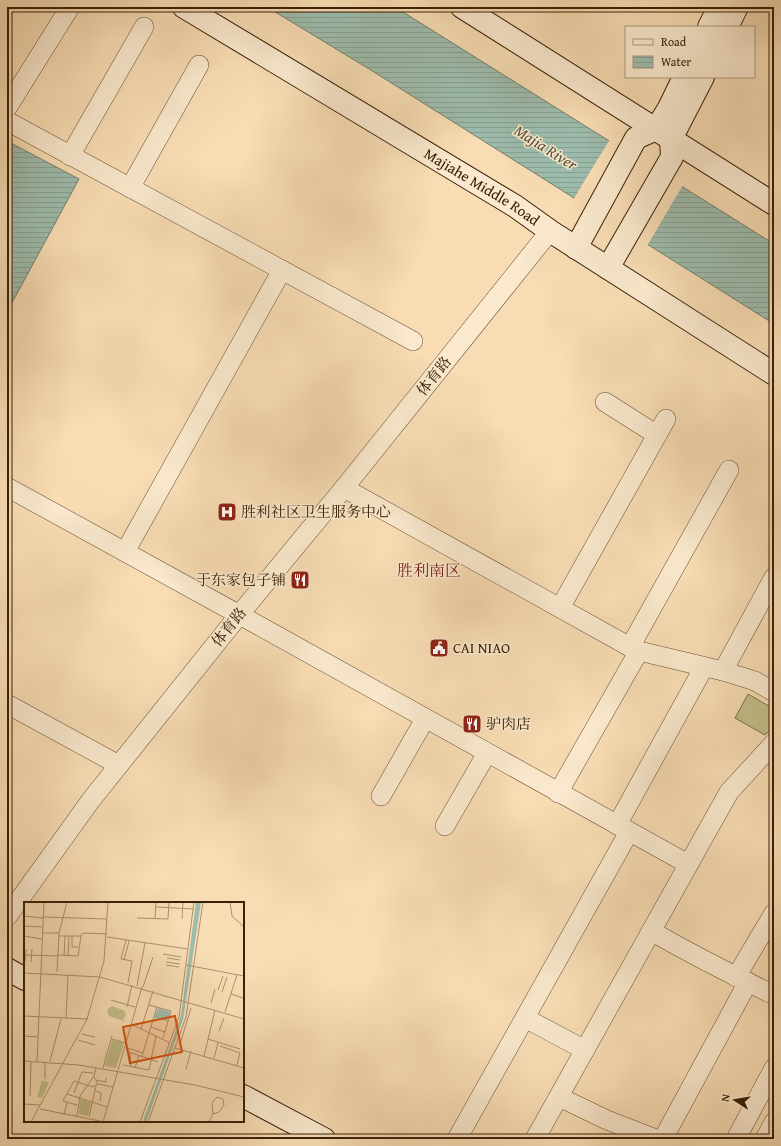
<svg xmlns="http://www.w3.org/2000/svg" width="781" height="1146" viewBox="0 0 781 1146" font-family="'Gentium Book Plus','Noto Serif SC',serif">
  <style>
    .green { fill: #c3bf89; stroke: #7e7048 }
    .water { fill: url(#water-rules); stroke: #757e6b }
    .pier { fill: #f8ddb4 }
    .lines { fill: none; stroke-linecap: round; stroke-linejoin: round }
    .street-casing { stroke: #6a4f32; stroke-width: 20 }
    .secondary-casing { stroke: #3a2007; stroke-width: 24 }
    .street { stroke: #fae9ce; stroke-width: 19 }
    .secondary { stroke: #fae9ce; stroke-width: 22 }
    .labels { text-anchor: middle; stroke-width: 3; stroke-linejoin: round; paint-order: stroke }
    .street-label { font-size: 15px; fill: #3a2007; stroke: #fae9ce }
    .poi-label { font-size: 15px; fill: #3a2007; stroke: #fae9ce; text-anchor: start }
    .water-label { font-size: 16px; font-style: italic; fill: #584f39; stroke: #fae9ce }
    .neighbourhood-label { font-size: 16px; fill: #7a1f14; stroke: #fae9ce }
    .inset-road { fill: none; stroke: #ac916f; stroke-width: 1 }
    .view { fill: #d7530c; fill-opacity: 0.15; stroke: #d7530c; stroke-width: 2 }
    .inset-edge { fill: none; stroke: #3a2007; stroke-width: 2 }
  </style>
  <defs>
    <pattern id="water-rules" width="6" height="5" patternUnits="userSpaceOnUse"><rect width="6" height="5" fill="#9dbcad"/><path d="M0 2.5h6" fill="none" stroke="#88a193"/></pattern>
  </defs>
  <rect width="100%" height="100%" fill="#f8ddb4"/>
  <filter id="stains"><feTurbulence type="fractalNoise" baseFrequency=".005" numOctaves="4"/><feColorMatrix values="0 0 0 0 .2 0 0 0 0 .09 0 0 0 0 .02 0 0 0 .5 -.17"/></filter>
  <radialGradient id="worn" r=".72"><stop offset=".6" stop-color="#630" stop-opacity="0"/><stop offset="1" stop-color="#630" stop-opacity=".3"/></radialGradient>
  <path class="green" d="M 748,694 L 774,709 L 774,726 L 765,735 L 735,718 Z"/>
  <g class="water">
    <path d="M 267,7 L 395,7 L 774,244 L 774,324 L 374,72 Z"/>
    <path d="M 7,141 L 79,179 L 7,312 Z"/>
  </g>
  <path class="pier" d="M 610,139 L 683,185 L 647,246 L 573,200 Z"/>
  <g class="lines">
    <g class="street-casing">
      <g id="street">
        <path d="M 7,108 L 70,7"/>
        <path d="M 7,121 L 413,341"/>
        <path d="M 70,156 L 144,27"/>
        <path d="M 130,188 L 199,65"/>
        <path d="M 605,402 L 657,435"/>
        <path d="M 7,487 L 256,624 L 688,864"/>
        <path d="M 344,488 L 630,647 L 639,651 L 723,671 L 755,681 L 774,692"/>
        <path d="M 125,552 L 282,270"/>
        <path d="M 560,608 L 666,419"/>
        <path d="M 630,647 L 729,470"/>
        <path d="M 723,671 L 774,577"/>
        <path d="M 7,704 L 119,765"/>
        <path d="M 558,793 L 639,651"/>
        <path d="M 381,796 L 425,719"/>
        <path d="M 617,825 L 704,667"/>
        <path d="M 445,826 L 487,753"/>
        <path d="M 7,917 L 91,800 L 239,615 L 344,488 L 550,231"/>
        <path d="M 651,931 C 691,954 732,975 774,995"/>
        <path d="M 736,977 L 774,913"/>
        <path d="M 525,1018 L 585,1050"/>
        <path d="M 559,1097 L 607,1120 L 656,1139"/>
        <path d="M 457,1139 L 629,832"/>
        <path d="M 535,1139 L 729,792 L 774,743"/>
        <path d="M 663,1139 L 748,982"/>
        <path d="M 736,1139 L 774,1068"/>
        <path d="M 765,1139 L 774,1122"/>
      </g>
    </g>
    <g class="secondary-casing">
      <g id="secondary">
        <path id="s1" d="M 184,7 L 515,206 L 550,231 L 774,374"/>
        <path d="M 462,7 L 774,204"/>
        <path d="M 709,27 L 719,7"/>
        <path d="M 727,27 L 737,7"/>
        <path d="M 656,129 L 669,108 L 684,77"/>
        <path d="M 671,139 L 703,77"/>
        <path d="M 576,248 L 636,138 L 656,129"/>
        <path d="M 608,268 L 672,157 L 671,139"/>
        <path d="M 7,969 L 25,979"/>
        <path d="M 243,1096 L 324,1139"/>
      </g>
    </g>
    <use href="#street" class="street"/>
    <use href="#secondary" class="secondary"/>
  </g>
  <defs>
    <g id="hospital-square" transform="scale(1)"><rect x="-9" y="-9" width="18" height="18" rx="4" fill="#8f2418" stroke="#fae9ce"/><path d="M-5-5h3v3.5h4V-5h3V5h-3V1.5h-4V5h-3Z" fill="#fff"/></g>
    <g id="restaurant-square" transform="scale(1)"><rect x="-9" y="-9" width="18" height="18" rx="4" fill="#8f2418" stroke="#fae9ce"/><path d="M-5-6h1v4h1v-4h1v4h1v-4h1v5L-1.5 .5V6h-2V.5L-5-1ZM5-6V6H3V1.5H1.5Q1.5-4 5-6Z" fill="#fff"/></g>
    <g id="civic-square" transform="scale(1)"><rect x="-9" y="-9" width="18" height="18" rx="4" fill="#8f2418" stroke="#fae9ce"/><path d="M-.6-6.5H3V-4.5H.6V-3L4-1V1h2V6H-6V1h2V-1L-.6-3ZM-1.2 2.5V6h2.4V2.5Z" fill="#fff"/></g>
  </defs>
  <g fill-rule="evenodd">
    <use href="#hospital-square" x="227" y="512"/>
    <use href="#restaurant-square" x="300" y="580"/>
    <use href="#civic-square" x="439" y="648"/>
    <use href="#restaurant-square" x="472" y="724"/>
  </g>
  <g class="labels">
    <g class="street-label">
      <text dy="5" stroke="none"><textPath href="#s1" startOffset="348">Majiahe Middle Road</textPath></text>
      <text transform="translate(434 376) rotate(-51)" y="5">体育路</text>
      <text transform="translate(229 627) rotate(-51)" y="5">体育路</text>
    </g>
    <g class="poi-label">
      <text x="241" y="517">胜利社区卫生服务中心</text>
      <text x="286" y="585" text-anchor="end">于东家包子铺</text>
      <text x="453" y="653">CAI NIAO</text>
      <text x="486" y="729">驴肉店</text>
    </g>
    <g class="water-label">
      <text transform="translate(546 147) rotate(32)" y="6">Majia River</text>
    </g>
    <g class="neighbourhood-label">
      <text x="429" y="576">胜利南区</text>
    </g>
  </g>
  <g transform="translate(24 902)">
    <rect width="220" height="220" fill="#f8ddb4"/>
    <path d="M 88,104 L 101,109 L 102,113 L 99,118 L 102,120 L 85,114 L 83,108 ZM 88,138 L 100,141 L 92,166 L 81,164 ZM 18,179 L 25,180 L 18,196 L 13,195 ZM 56,197 L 67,201 L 64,214 L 55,212 Z" fill="#c3bf89"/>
    <path d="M 172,0 L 177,0 L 159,117 L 122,220 L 119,220 L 157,114 ZM 134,106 L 146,110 L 143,119 L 130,116 Z" fill="#9dbcad"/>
    <path class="inset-road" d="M 206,0 L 208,14 L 220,25M 132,5 L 170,7M 0,14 L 19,16M 19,15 L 82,17M 113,16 L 144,17 L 145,0M 131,17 L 132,0M 158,17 L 159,0M 0,24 L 19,25M 18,31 L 35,31M 0,34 L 18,37M 48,34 L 48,45 L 54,45M 57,34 L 59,31 L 83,32M 83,35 L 164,47M 102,38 L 97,57 L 108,59 L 104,81M 139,52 L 157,55M 0,53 L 34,54M 34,53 L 54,54 L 57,34 L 35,34M 40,54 L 41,34M 44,54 L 45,34M 143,56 L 156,58M 100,58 L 105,39M 1,60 L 2,47M 7,60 L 8,47M 142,60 L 156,62M 142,63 L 155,65M 162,63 L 220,74M 33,70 L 35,31 L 43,0M 0,71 L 76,75 L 220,117M 113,84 L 121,41M 119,85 L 129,55M 194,88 L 199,74M 198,90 L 203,75M 207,92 L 219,96 L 220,94M 87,98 L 111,105M 187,101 L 191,87M 125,103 L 147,109 L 139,136M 103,105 L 108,83M 201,110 L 213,73M 0,114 L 64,117M 42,116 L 44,73M 107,122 L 146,141M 127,125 L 141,130M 117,127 L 129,89M 195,129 L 200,116M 57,132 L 71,135M 0,134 L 14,135M 88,137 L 102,141M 184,137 L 216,147M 54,138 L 71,143M 156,142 L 167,106M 196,144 L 216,151 L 213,163M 103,146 L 119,151M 151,146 L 220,166M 102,149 L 134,160M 106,150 L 107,165M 118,154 L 133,105M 180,154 L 191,108M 190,156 L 194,141M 0,159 L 55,163 L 171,183 L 220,195M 26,159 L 37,117M 13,160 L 20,0M 99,163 L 125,168 L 132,134M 79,166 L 88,134M 111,166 L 115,153M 162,167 L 167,149M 70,175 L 74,182 L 89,185M 21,177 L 21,160M 72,178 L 82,180 L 82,176M 72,189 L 77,191 L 76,199M 50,191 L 58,170 L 69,171M 43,192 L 83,205M 6,194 L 7,160M 0,202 L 16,203M 53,203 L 39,199 L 50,179 L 69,185 L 74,182M 16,207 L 81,220M 40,213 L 43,201M 53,214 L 56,194 L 70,174 L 72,166M 65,215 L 72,184M 7,220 L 63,117 L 80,59 L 84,0M 79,220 L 118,85M 116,220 L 155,115 L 170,0M 124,220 L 162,115 L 179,0M 185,220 L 189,212 L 195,210 L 200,203 L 199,197 L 193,195 L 188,201 L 189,212"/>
    <path class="view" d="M 151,114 L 158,150 L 106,161 L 99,125 Z"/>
    <rect width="220" height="220" class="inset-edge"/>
  </g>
  <rect width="781" height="1146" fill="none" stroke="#f8ddb4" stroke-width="24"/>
  <rect x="8" y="8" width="765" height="1130" fill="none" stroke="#3a2007" stroke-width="2"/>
  <rect x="12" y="12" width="757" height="1122" fill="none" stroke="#3a2007"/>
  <rect x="625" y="26" width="130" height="52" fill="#fae9ce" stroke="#ad997e"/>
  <rect x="633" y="39" width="20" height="6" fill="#fae9ce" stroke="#ad997e"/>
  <text x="661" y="46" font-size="12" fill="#3a2007">Road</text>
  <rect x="633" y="56" width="20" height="12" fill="url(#water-rules)" stroke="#ad997e"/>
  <text x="661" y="66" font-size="12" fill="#3a2007">Water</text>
  <g transform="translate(735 1100) rotate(282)" stroke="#fae9ce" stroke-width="3" paint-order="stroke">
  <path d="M0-3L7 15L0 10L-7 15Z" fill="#3a2007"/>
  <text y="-6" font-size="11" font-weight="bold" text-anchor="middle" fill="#3a2007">N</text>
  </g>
  <rect width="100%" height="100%" filter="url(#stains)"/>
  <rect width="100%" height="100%" fill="url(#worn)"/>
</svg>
